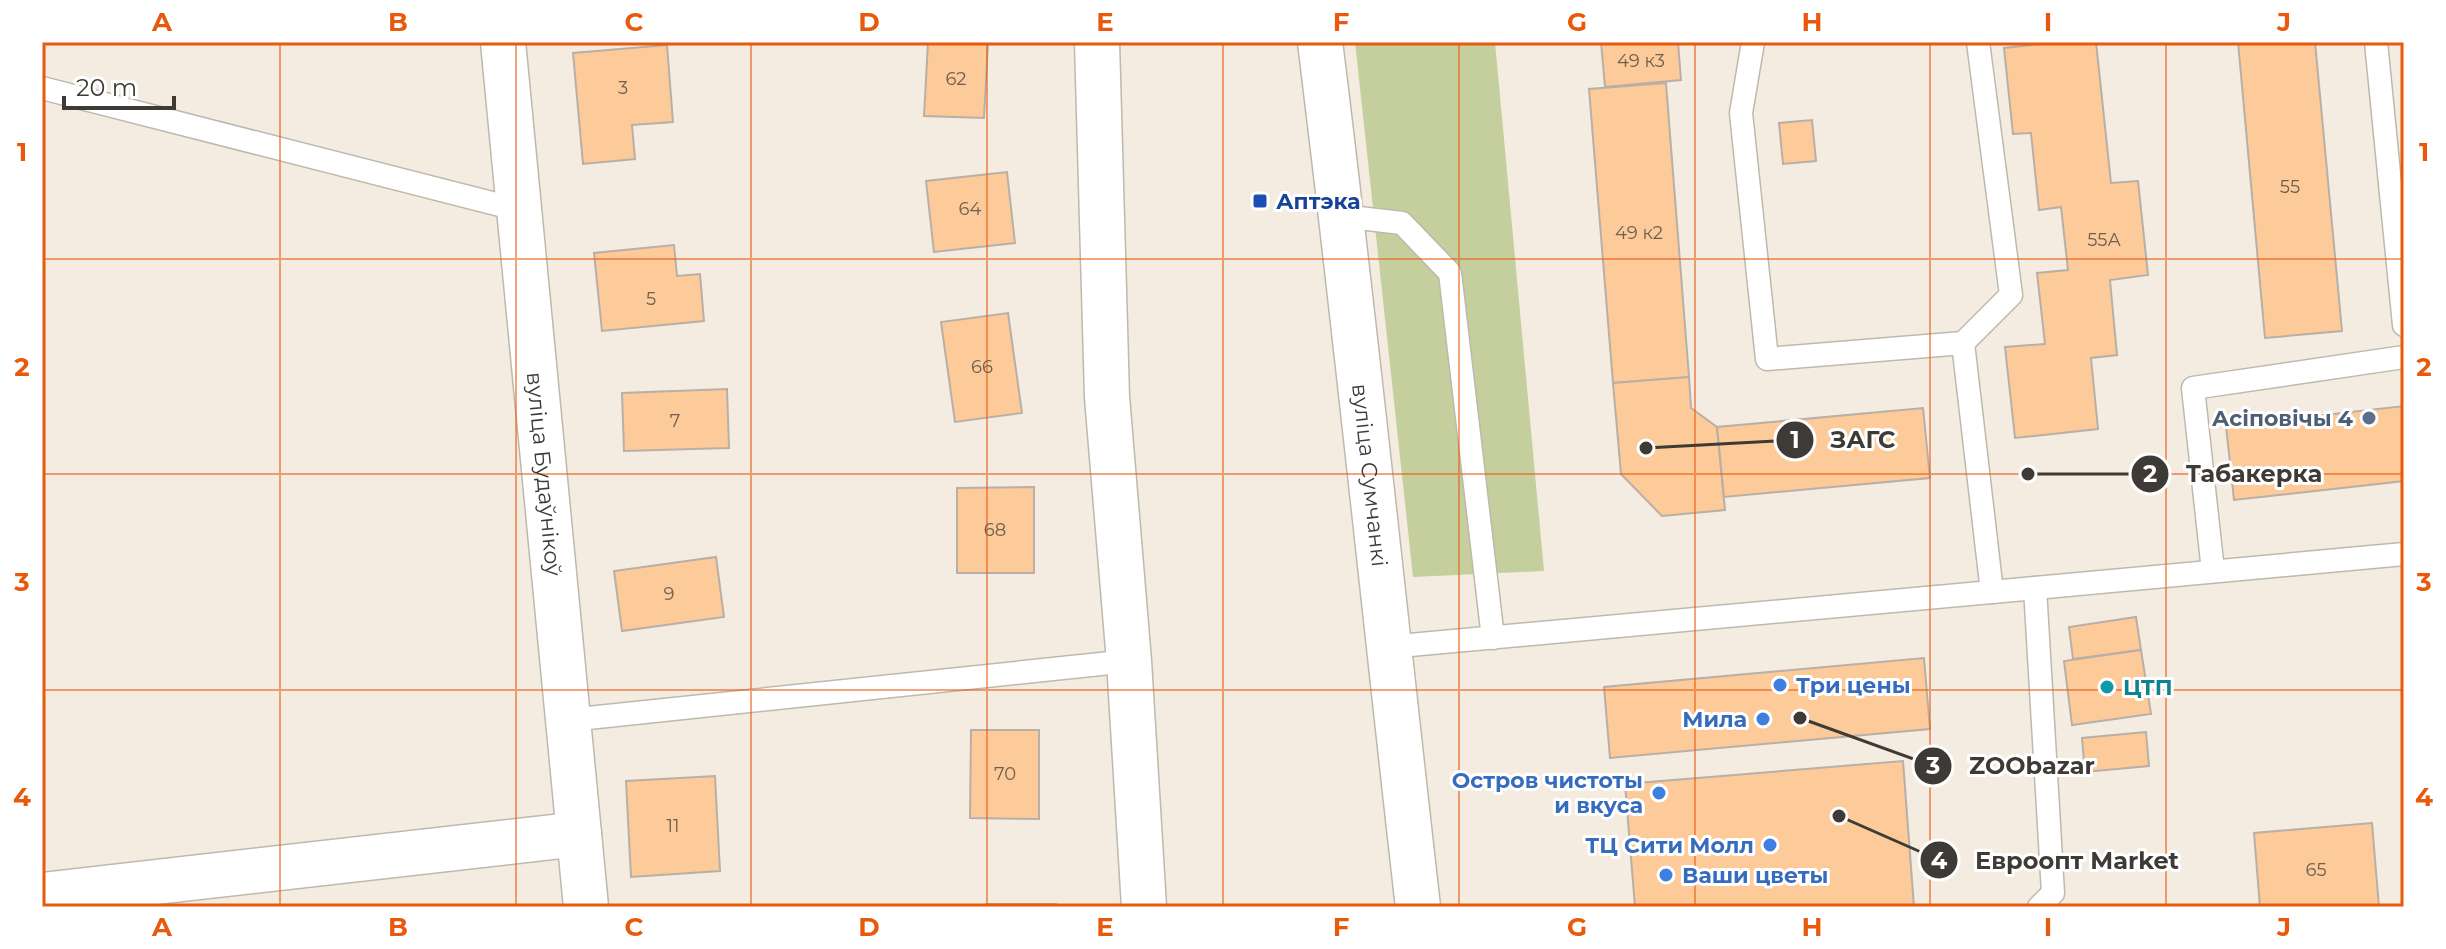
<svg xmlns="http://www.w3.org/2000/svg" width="2446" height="949" viewBox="0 0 2446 949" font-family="Montserrat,sans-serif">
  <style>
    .green { fill: #c5cf9e }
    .building { fill: #fdca99; stroke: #b9afa6; stroke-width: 2 }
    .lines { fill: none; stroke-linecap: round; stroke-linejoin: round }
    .lane-casing { stroke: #bfb8ad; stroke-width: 25 }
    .street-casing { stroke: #bfb8ad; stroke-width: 47 }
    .primary-casing { stroke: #bfb8ad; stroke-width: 47 }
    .lane { stroke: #fff; stroke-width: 22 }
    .street { stroke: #fff; stroke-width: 44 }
    .primary { stroke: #fff; stroke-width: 44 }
    .grid { fill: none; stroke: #e8590c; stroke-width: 2; stroke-opacity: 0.55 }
    .transit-dot { fill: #1a4fb4; stroke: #fff; stroke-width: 3 }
    .service-dot { fill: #5c6f8a; stroke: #fff; stroke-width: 3 }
    .shop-dot { fill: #3f7fe0; stroke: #fff; stroke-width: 3 }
    .culture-dot { fill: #0f9aa8; stroke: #fff; stroke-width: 3 }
    .labels { text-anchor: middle; stroke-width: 6; stroke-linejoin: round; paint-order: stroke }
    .number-label { font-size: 18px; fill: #6e5f50 }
    .transit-label { font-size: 22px; font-weight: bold; fill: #164399; stroke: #fff; text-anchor: start }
    .service-label { font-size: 22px; font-weight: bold; fill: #4e5e75; stroke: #fff; text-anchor: end }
    .street-label { font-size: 22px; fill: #3e3b37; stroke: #fff }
    .shop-label { font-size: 22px; font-weight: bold; fill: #366cbe; stroke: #fff; text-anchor: end }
    .culture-label { font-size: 22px; font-weight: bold; fill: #0d838f; stroke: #fff; text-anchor: start }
    .leader { fill: none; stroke: #3e3b37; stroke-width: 3 }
    .callout-dot { fill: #3e3b37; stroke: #fff; stroke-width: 3 }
    .mark-label { font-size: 24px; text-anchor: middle; font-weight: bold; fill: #fff }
    .callout-label { font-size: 24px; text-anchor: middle; font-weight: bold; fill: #3e3b37; stroke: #fff; stroke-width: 6; stroke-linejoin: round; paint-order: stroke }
    .neatline { fill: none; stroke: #e8590c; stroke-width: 3 }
    .grid-label { font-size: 26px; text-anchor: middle; font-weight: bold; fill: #e8590c }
  </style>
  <rect width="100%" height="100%" fill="#f4ece1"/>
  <path class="green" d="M 1355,42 L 1495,42 L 1544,571 L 1413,577 Z"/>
  <g class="building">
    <path d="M 928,42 L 988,43 L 984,118 L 924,116 Z"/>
    <path d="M 1601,42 L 1678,42 L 1681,80 L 1605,87 Z"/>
    <path d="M 2059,42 L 2096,42 L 2111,183 L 2138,181 L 2148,275 L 2110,280 L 2117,355 L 2091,358 L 2098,429 L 2015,438 L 2005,347 L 2045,344 L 2037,273 L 2068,270 L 2061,207 L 2039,210 L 2031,133 L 2013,134 L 2004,48 Z"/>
    <path d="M 2238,42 L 2315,42 L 2342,331 L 2265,338 Z"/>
    <path d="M 667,45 L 673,122 L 632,125 L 635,159 L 583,164 L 573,53 Z"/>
    <path d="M 1666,83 L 1689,377 L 1613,383 L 1589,89 Z"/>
    <path d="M 1812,120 L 1816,161 L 1783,164 L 1779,123 Z"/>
    <path d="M 1007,172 L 1015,243 L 934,252 L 926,181 Z"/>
    <path d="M 674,245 L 677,276 L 700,274 L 704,321 L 602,331 L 594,253 Z"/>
    <path d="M 1008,313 L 1022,413 L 955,422 L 941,322 Z"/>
    <path d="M 1689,377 L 1691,408 L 1717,427 L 1725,510 L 1662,516 L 1621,474 L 1613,383 Z"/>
    <path d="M 727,389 L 729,448 L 624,451 L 622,393 Z"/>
    <path d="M 2404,406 L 2404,481 L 2234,500 L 2226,426 Z"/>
    <path d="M 1923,408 L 1930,478 L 1724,497 L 1717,427 Z"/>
    <path d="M 1034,487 L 1034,573 L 957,573 L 957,488 Z"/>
    <path d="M 716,557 L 724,617 L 622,631 L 614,571 Z"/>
    <path d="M 2136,617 L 2141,650 L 2073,659 L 2069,627 Z"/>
    <path d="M 2141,650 L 2151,714 L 2072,725 L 2064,661 Z"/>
    <path d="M 1924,658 L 1930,729 L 1610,758 L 1604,687 Z"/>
    <path d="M 971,730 L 1039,730 L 1039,819 L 970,818 Z"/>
    <path d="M 2146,732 L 2149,766 L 2085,772 L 2082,738 Z"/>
    <path d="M 1903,761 L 1914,907 L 1635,907 L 1625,784 Z"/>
    <path d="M 715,776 L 720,871 L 631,877 L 626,781 Z"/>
    <path d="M 2372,823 L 2379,907 L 2260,907 L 2254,833 Z"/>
    <rect x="986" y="904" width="70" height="3"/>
  </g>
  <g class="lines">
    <g class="lane-casing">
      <g id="lane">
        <path d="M 1753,42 L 1741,113 L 1767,359 L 1963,343 L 1992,592"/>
        <path d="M 2376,42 L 2404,325"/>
        <path d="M 42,88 L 519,210"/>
        <path d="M 1342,216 L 1402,223 L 1450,273 L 1493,638"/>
        <path d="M 1963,343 L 2011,295 L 1978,42"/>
        <path d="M 2213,571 L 2193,388 L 2404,357"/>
        <path d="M 2035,588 L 2404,554"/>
        <path d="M 1388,647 L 2035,588 L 2053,893 L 2039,907"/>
        <path d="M 569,720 L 1129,661"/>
      </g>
    </g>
    <g class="street-casing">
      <g id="street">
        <path id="s1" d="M 503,42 L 586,907"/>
        <path d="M 1097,42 L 1107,397 L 1129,661 L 1144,907"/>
        <path d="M 42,895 L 579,834"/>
      </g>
    </g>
    <g class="primary-casing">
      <g id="primary">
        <path id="s2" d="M 1320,42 C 1356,330 1385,619 1418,907"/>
      </g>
    </g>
    <use href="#lane" class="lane"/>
    <use href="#street" class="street"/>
    <use href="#primary" class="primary"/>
  </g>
  <path class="grid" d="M 280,42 L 280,907M 516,42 L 516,907M 751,42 L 751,907M 987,42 L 987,907M 1223,42 L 1223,907M 1459,42 L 1459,907M 1695,42 L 1695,907M 1930,42 L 1930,907M 2166,42 L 2166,907M 42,259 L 2404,259M 42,474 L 2404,474M 42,690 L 2404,690"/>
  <rect class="transit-dot" x="1252" y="193" width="16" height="16" rx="4"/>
  <circle class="service-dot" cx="2369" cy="418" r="8"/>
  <g class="shop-dot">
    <circle cx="1780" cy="685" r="8"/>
    <circle cx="1763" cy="719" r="8"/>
    <circle cx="1659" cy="793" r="8"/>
    <circle cx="1770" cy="845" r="8"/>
    <circle cx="1666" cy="875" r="8"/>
  </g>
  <circle class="culture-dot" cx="2107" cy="687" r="8"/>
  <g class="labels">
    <g class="number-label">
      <text x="1641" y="67">49 к3</text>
      <text x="956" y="85">62</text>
      <text x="623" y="94">3</text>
      <text x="2290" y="193">55</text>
      <text x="970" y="215">64</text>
      <text x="1639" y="239">49 к2</text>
      <text x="2104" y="246">55А</text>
      <text x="651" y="305">5</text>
      <text x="982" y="373">66</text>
      <text x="675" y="427">7</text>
      <text x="995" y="536">68</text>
      <text x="669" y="600">9</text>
      <text x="1005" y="780">70</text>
      <text x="673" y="832">11</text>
      <text x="2316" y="876">65</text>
    </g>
    <g class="transit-label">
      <text x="1276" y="209">Аптэка</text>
    </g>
    <g class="service-label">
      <text x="2353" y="426">Асіповічы 4</text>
    </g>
    <g class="street-label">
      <text dy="8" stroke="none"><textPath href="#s1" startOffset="434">вуліца Будаўнікоў</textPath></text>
      <text dy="8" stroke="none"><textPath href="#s2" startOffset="436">вуліца Сумчанкі</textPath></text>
    </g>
    <g class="shop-label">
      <text x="1796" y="693" text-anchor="start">Три цены</text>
      <text x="1747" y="727">Мила</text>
      <text x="1643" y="788">Остров чистоты<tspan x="1643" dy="25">и вкуса</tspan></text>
      <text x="1754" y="853">ТЦ Сити Молл</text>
      <text x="1682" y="883" text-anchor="start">Ваши цветы</text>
    </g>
    <g class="culture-label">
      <text x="2123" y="695">ЦТП</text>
    </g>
  </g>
  <path class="leader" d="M1646 448L1795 440M2028 474L2150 474M1800 718L1933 766M1839 816L1939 860"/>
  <g class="callout-dot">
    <circle cx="1646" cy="448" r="8"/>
    <circle cx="2028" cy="474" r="8"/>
    <circle cx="1800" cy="718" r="8"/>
    <circle cx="1839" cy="816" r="8"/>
    <circle cx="1795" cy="440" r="20"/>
    <circle cx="2150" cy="474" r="20"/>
    <circle cx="1933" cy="766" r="20"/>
    <circle cx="1939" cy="860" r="20"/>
  </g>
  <g class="mark-label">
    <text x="1795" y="448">1</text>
    <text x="2150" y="482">2</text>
    <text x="1933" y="774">3</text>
    <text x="1939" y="869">4</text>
  </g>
  <g class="callout-label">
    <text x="1863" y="448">ЗАГС</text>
    <text x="2254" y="482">Табакерка</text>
    <text x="2032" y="774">ZOObazar</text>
    <text x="2077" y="869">Евроопт Market</text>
  </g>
  <rect width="2446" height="949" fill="none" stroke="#ffffff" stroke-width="88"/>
  <path d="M64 96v12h110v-12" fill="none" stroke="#3e3b37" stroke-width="4"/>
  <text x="76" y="96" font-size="24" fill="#3e3b37" stroke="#ffffff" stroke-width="6" paint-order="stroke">20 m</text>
  <rect x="44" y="44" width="2358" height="861" class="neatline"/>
  <g class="grid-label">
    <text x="162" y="31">A</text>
    <text x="398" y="31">B</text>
    <text x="634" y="31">C</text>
    <text x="869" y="31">D</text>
    <text x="1105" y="31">E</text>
    <text x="1341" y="31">F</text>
    <text x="1577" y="31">G</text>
    <text x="1812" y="31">H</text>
    <text x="2048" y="31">I</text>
    <text x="2284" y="31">J</text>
    <text x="22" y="161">1</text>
    <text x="2424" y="161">1</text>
    <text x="22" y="376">2</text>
    <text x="2424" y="376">2</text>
    <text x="22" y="591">3</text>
    <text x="2424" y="591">3</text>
    <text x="22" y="806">4</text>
    <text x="2424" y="806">4</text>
    <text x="162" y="936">A</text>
    <text x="398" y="936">B</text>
    <text x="634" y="936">C</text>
    <text x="869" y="936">D</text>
    <text x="1105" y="936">E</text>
    <text x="1341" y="936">F</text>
    <text x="1577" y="936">G</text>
    <text x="1812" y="936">H</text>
    <text x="2048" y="936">I</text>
    <text x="2284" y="936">J</text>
  </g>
</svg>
